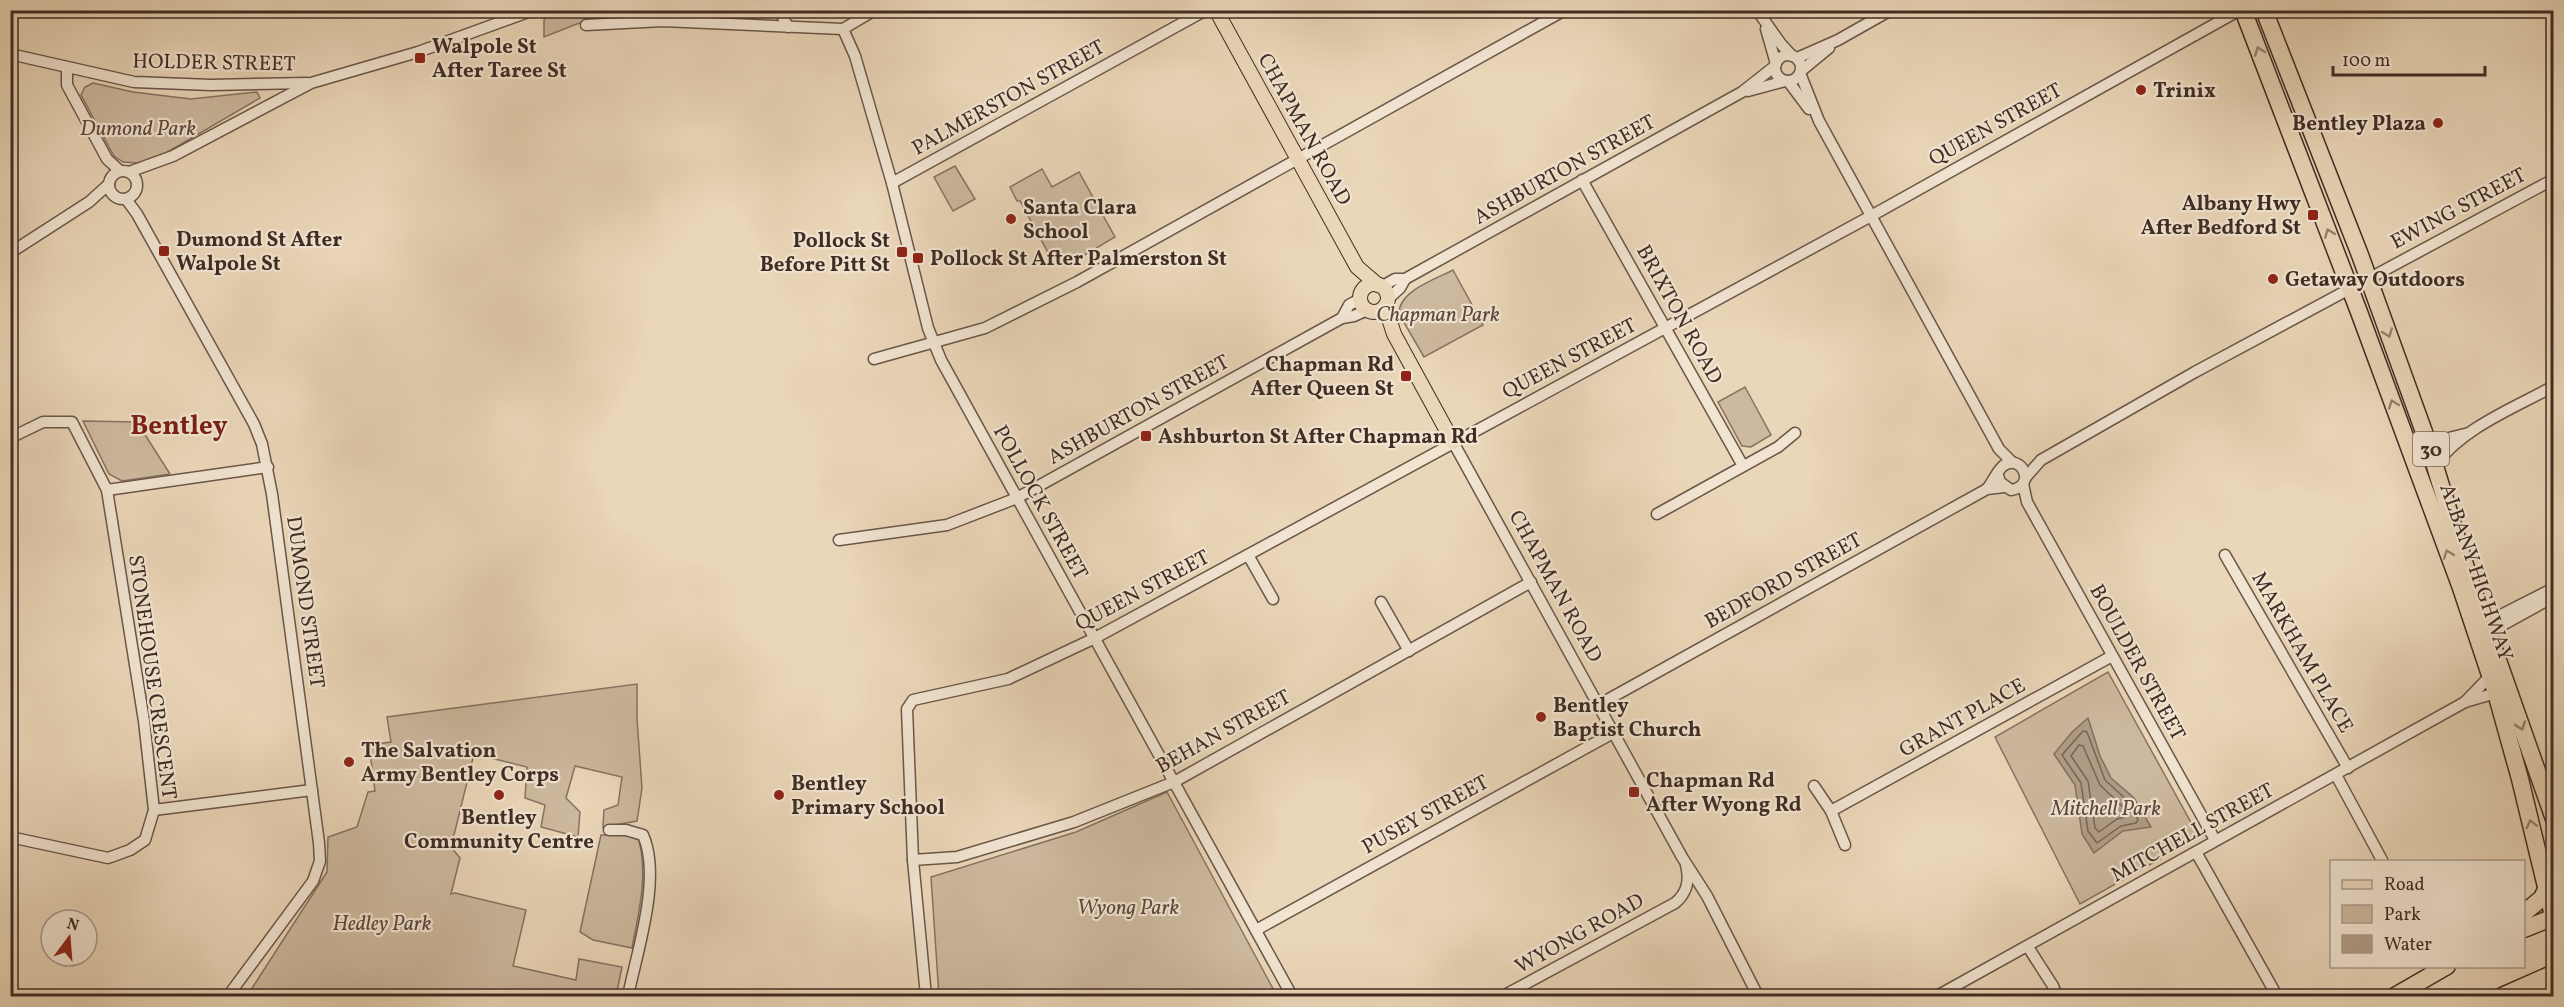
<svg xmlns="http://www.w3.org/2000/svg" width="2564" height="1007" viewBox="0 0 2564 1007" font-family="Vollkorn,serif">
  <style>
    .green { fill: #cdb99f; stroke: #867262; stroke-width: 1.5 }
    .water { fill: #b09c86; stroke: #836f5f; stroke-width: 1.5 }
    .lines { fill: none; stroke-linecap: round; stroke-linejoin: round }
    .shore { stroke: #786455; stroke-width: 1.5 }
    .minor-casing { stroke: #6a5649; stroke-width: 13 }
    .major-casing { stroke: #402c24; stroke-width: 16 }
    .highway-casing { stroke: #402c24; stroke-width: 19 }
    .minor { stroke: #f1e4d1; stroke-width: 10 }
    .major { stroke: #ead6b8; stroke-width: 14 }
    .highway { stroke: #ead6b8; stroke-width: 16 }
    .oneway { stroke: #95816e }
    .poi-dot { fill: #8f2418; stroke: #f1e4d1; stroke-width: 2 }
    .labels { text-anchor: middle; stroke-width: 4.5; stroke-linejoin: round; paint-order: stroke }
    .shield { fill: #f1e4d1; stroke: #756358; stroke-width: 1.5 }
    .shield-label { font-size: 20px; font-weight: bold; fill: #402c24 }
    .poi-label { font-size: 21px; font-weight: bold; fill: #402c24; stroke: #f1e4d1; text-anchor: start }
    .street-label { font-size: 21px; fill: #402c24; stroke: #f1e4d1 }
    .park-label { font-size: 21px; font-style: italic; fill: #5c483d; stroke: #f1e4d1 }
    .district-label { font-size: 27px; font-weight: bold; fill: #7a1f14; stroke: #f1e4d1 }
  </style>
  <rect width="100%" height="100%" fill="#ead6b8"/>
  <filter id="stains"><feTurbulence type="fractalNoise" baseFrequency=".00333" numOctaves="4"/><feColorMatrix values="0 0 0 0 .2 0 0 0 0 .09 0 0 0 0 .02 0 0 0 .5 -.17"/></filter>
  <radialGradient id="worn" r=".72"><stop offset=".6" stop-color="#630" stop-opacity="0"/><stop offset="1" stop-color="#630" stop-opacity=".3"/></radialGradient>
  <g class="green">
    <path d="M 552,11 L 766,11 L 758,18 L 752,19 L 592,18 L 544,37 L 544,20 Z"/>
    <path d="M 93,83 L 133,92 L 191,99 L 257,92 L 260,98 L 159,157 L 139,163 L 123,162 L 114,156 L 81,95 L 85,87 Z"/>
    <path d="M 955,166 L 975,199 L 953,211 L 934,177 Z"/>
    <path d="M 1042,169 L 1052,187 L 1079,172 L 1115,237 L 1071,263 L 1062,257 L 1051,258 L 1020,201 L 1017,201 L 1010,187 Z"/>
    <path d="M 1453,270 L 1483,325 L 1424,357 L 1399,314 C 1398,291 1436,279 1453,270 Z"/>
    <path d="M 1745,387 L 1771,435 L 1751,447 L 1742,446 L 1718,402 Z"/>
    <path d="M 83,421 L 137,422 L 170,474 L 122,481 L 109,474 Z"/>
    <path d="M 2108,672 L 2199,837 L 2080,904 L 1995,737 Z"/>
    <path d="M 637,684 L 637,719 L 642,788 L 637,821 L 603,827 L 604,810 L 618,805 L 622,777 L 575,766 L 566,798 L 580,812 L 578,837 L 541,827 L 545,805 L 525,798 L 527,767 L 474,754 L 451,847 L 460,858 L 451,894 L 455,893 L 526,910 L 513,966 L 576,980 L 579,959 L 622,967 L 616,996 L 247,996 L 327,872 L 328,837 L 357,827 L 368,792 L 375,791 L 369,745 L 391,742 L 387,717 Z"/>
    <path d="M 1167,792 L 1277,996 L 939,996 L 931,877 L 1076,832 Z"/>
    <path d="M 601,835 L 629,835 L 639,840 C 648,877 639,911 632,948 L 593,940 L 580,932 Z"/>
  </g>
  <path class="water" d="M 2088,718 L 2100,756 L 2111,778 L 2134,798 L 2151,827 L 2123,831 L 2094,853 L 2082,834 L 2075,785 L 2054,754 L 2072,732 Z"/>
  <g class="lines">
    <g class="shore">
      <path d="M 2083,731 L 2087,732 L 2105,780 L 2129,802 L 2138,820 L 2136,823 L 2121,826 L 2097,843 L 2088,831 L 2081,783 L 2062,755 Z"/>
      <path d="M 2079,745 L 2083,746 L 2100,785 L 2123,807 L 2126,813 L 2125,817 L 2117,819 L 2099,832 L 2095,828 L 2088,781 L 2071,756 Z"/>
    </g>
    <g class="minor-casing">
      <g id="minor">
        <path d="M 779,10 L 788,27"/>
        <path d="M 1757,10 L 1781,44 L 1792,56"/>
        <path d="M 586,25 L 663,21 L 843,29 L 875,10"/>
        <path d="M 843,29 L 855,56 L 892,183 L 928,328 L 941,360 L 1292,996"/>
        <path d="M 1766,29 L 1776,64"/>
        <path d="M 10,54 L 134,82 L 211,85 L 307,83"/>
        <circle cx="1788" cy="68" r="13"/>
        <path d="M 1797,58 L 1838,40 L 1891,10"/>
        <path d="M 67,69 L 67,85 L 107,159 L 120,171"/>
        <path d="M 1801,71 L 1829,48"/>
        <path d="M 1800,73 L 1819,121 L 1999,449 L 2012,462"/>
        <path d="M 1788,81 L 1809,109"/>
        <path d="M 1748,91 L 1785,81"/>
        <circle cx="123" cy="185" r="14"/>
        <path d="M 129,172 L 173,156 L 311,83 L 418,52 L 534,10"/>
        <path d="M 1582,180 L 1743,466"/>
        <path d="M 892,183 L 1206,10"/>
        <path d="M 126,199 L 137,214 L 254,424 L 262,444 L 272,494 L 319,843 L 320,861 L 313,881 L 228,996"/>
        <path d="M 10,253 L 89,202 L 109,184"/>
        <path d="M 1381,287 L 1395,279 L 1405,279 L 1742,92 L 1775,66"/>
        <path d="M 1387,300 L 1400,288 L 1405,279"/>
        <path d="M 1342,318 L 1349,305 L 1360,299"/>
        <path d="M 874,359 L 985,328 L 1077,282 L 1565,10"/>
        <path d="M 10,438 L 43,422 L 72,422 L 107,490 L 144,721 L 154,810 L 145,840 L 130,850 L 108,858 L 10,837"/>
        <path d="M 1453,442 L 1682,857 L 1707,896 L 1758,996"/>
        <path d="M 2428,443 L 2469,433"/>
        <path d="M 2436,464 C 2464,427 2514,408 2554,386"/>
        <path d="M 2026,477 L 2041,460 L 2195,372 L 2554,179"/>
        <path d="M 2023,484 L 2027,502 L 2215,840"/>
        <path d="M 1987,489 C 1992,483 1997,471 2003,466 C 2021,452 2038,486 2011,490 L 2000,482 L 1998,475"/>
        <path d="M 107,490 L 268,467"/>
        <path d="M 1657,514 L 1778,447 L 1795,433"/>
        <path d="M 839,540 L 947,525 L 1017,498 L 1342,318 L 1354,316 L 1367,310"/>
        <path d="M 1248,555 L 1273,599"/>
        <path d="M 2225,555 L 2348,768"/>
        <path d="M 1381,602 L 1409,651"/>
        <path d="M 2485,623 L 2554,588"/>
        <path d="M 2488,633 L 2548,600 L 2554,593"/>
        <path d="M 2465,702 L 2490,676"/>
        <path d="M 1598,705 L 1987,489 L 2004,487"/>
        <path d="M 2336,775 L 2383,862"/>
        <path d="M 1814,786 L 1831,811 L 1845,845"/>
        <path d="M 154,810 L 312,790"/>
        <path d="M 1831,811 L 2112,656"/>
        <path d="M 609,830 L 626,830 L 643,835 C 662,878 637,951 628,996"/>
        <path d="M 2196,852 L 2277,996"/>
        <path d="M 913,860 L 957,857 L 1074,822 L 1174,782 L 1531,582"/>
        <path d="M 1256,930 L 1613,733"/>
        <path d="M 2028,947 L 2053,986 L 2057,996"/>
        <path d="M 10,995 L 18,996"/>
        <path d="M 926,996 L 913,860 L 907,709 L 913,700 L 1008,679 L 1095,638 L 1871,216 L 2240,10"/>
        <path d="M 1503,996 L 1675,903 C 1687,893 1690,881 1686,865"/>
        <path d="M 1937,996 L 2465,702 L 2496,693"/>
      </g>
    </g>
    <g class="major-casing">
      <g id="major">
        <path d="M 1216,10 L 1357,267 L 1378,285"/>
        <circle cx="1374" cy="298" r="14"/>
        <path d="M 1385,306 L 1394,334 L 1453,442"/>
      </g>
    </g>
    <g class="highway-casing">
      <g id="highway">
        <path d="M 2243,10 L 2359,312 L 2461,588 L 2496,693 L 2520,779 L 2554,920"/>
        <path d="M 2264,10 L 2360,255 L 2428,443 L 2470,581 L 2554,819"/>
        <path d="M 2524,913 L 2542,898 L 2547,887"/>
        <path d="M 2524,929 L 2554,917"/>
        <path d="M 2395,996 L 2447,966"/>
        <path d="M 2502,996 L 2554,973"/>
        <path d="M 2534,996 L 2554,988"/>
      </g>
    </g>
    <use href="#minor" class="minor"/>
    <use href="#major" class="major"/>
    <use href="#highway" class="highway"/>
  </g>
  <defs><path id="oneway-chevron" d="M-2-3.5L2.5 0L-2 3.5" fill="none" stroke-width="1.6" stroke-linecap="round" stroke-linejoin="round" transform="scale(1.5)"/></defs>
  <g class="oneway">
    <use href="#oneway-chevron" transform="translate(2259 51) rotate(-111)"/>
    <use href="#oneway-chevron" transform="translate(2329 233) rotate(-111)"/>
    <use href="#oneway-chevron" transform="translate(2388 333) rotate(70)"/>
    <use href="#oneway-chevron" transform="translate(2393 404) rotate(-110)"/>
    <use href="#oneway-chevron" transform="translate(2448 554) rotate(-110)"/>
    <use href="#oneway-chevron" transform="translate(2521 726) rotate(71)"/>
    <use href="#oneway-chevron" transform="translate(2531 824) rotate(-104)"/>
  </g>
  <g class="poi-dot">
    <rect x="414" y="52" width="12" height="12" rx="3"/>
    <circle cx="2141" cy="90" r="6"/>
    <circle cx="2438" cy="123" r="6"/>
    <rect x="2307" y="209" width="12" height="12" rx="3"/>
    <circle cx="1011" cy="219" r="6"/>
    <rect x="158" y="245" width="12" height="12" rx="3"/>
    <rect x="896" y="246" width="12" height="12" rx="3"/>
    <rect x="912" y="252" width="12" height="12" rx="3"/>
    <circle cx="2273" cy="279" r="6"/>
    <rect x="1400" y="370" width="12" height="12" rx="3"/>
    <rect x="1140" y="430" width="12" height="12" rx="3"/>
    <circle cx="1541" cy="717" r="6"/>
    <circle cx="349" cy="762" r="6"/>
    <rect x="1628" y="786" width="12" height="12" rx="3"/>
    <circle cx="499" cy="795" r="6"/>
    <circle cx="779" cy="795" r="6"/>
  </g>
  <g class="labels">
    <rect class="shield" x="2413" y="432" width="36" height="34" rx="4.5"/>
    <g class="shield-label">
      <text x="2431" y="456">30</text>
    </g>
    <g class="poi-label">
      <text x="432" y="53">Walpole St<tspan x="432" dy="24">After Taree St</tspan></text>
      <text x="2153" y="97">Trinix</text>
      <text x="2426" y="130" text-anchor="end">Bentley Plaza</text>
      <text x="2301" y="210" text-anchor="end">Albany Hwy<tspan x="2301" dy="24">After Bedford St</tspan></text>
      <text x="1023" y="214">Santa Clara<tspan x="1023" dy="24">School</tspan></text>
      <text x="176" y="246">Dumond St After<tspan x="176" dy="24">Walpole St</tspan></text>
      <text x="890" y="247" text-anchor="end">Pollock St<tspan x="890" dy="24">Before Pitt St</tspan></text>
      <text x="930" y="265">Pollock St After Palmerston St</text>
      <text x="2285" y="286">Getaway Outdoors</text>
      <text x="1394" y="371" text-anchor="end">Chapman Rd<tspan x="1394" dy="24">After Queen St</tspan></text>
      <text x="1158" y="443">Ashburton St After Chapman Rd</text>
      <text x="1553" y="712">Bentley<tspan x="1553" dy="24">Baptist Church</tspan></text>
      <text x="361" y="757">The Salvation<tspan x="361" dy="24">Army Bentley Corps</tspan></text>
      <text x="1646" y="787">Chapman Rd<tspan x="1646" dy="24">After Wyong Rd</tspan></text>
      <text x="791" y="790">Bentley<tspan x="791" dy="24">Primary School</tspan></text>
      <text x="499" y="824" text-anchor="middle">Bentley<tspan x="499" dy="24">Community Centre</tspan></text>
    </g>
    <g class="street-label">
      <text transform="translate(214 62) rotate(1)" y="7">HOLDER STREET</text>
      <text transform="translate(1008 97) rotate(-29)" y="7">PALMERSTON STREET</text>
      <text transform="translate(1995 124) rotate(-29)" y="7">QUEEN STREET</text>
      <text transform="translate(1305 129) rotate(61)" y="7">CHAPMAN ROAD</text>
      <text transform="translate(1564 169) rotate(-29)" y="7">ASHBURTON STREET</text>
      <text transform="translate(2458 208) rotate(-28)" y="7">EWING STREET</text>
      <text transform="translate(1680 314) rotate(61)" y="7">BRIXTON ROAD</text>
      <text transform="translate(1569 358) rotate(-28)" y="7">QUEEN STREET</text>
      <text transform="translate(1138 409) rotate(-29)" y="7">ASHBURTON STREET</text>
      <text transform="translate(1041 502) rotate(61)" y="7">POLLOCK STREET</text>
      <text transform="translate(2477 572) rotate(71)" y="7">ALBANY HIGHWAY</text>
      <text transform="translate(1783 580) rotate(-29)" y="7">BEDFORD STREET</text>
      <text transform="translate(1556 586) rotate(61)" y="7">CHAPMAN ROAD</text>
      <text transform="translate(1142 590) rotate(-28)" y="7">QUEEN STREET</text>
      <text transform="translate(306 602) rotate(82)" y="7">DUMOND STREET</text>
      <text transform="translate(2303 652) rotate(60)" y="7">MARKHAM PLACE</text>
      <text transform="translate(2138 662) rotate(61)" y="7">BOULDER STREET</text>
      <text transform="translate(153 677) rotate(82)" y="7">STONEHOUSE CRESCENT</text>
      <text transform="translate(1962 717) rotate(-29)" y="7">GRANT PLACE</text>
      <text transform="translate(1223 731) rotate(-29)" y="7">BEHAN STREET</text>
      <text transform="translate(1425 814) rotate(-29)" y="7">PUSEY STREET</text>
      <text transform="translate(2192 832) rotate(-29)" y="7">MITCHELL STREET</text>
      <text transform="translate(1579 933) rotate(-29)" y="7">WYONG ROAD</text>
    </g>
    <g class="park-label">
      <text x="138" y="135">Dumond Park</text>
      <text x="1438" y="321">Chapman Park</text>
      <text x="2106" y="815">Mitchell Park</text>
      <text x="1128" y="914">Wyong Park</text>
      <text x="382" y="930">Hedley Park</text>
    </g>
    <g class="district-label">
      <text x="179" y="434">Bentley</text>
    </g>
  </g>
  <rect width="2564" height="1007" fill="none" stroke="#ead6b8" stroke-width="36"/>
  <rect x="12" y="12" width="2540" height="983" fill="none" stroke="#402c24" stroke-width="3"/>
  <rect x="18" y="18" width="2528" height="971" fill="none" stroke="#402c24" stroke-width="1.5"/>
  <rect x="2330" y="860" width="195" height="108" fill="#f1e4d1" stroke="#aa9a8c" stroke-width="1.5"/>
  <rect x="2342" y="880" width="30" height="9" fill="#ead6b8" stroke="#aa9a8c" stroke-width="1.5"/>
  <text x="2384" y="890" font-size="18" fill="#402c24">Road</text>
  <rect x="2342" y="905" width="30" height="18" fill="#cdb99f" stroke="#aa9a8c" stroke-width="1.5"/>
  <text x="2384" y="920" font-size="18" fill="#402c24">Park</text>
  <rect x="2342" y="935" width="30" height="18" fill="#b09c86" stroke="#aa9a8c" stroke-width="1.5"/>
  <text x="2384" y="950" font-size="18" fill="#402c24">Water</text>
  <g transform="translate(69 938) rotate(16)"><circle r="28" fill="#f1e4d1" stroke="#aa9a8c" stroke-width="1.5"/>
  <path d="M0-4.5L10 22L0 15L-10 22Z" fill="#8f2418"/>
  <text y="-9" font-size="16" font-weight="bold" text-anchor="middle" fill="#402c24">N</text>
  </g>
  <path d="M2333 66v9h152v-9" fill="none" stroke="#402c24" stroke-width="3"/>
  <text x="2342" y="66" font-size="18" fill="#402c24" stroke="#f1e4d1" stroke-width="4.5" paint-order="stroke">100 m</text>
  <rect width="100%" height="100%" filter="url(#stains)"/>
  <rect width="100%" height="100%" fill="url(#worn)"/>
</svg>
